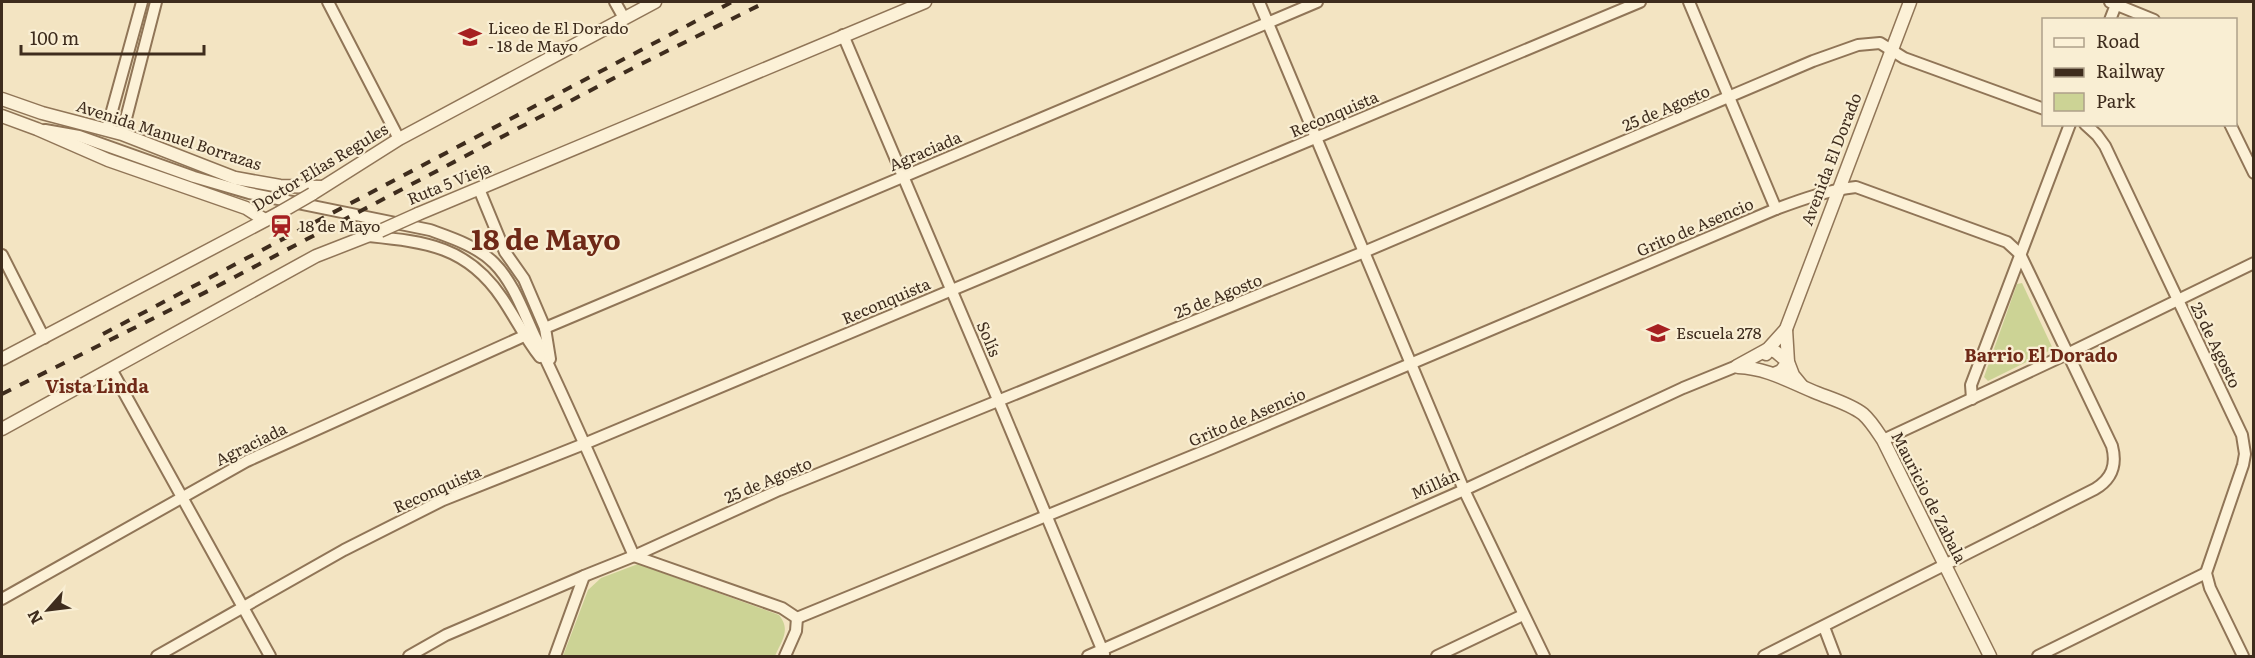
<svg xmlns="http://www.w3.org/2000/svg" width="2255" height="658" viewBox="0 0 2255 658" font-family="Literata,serif">
  <style>
    .green { fill: #ccd395 }
    .lines { fill: none; stroke-linecap: round; stroke-linejoin: round }
    .minor-casing { stroke: #907557; stroke-width: 14 }
    .tertiary-casing { stroke: #907557; stroke-width: 15 }
    .minor { stroke: #fcf1d7; stroke-width: 10 }
    .tertiary { stroke: #fcf1d7; stroke-width: 12 }
    .rail { stroke: #3e2c1d; stroke-width: 4; stroke-dasharray: 10 10; stroke-linecap: butt }
    .tertiary-bridge-casing { stroke: #907557; stroke-width: 15; stroke-linecap: butt }
    .tertiary-bridge { stroke: #fcf1d7; stroke-width: 12 }
    .labels { text-anchor: middle; stroke-width: 4.5; stroke-linejoin: round; paint-order: stroke }
    .poi-label { font-size: 16px; fill: #3e2c1d; stroke: #f9eed3; text-anchor: start }
    .street-label { font-size: 16px; fill: #3e2c1d; stroke: #f9eed3 }
    .neighbourhood-label { font-size: 18px; font-weight: bold; fill: #6f2917; stroke: #f9eed3 }
    .town-label { font-size: 28px; font-weight: bold; fill: #6f2917; stroke: #f9eed3 }
  </style>
  <rect width="100%" height="100%" fill="#f3e4c2"/>
  <g class="green">
    <path d="M 2022,283 L 2053,349 L 1988,381 L 1984,377 L 2017,284 Z"/>
    <path d="M 638,564 L 779,615 C 791,630 782,640 775,656 L 563,656 L 588,590 L 601,578 Z"/>
  </g>
  <g class="lines">
    <g class="minor-casing">
      <g id="minor">
        <path d="M 328,2 L 399,139"/>
        <path d="M 615,2 L 624,18"/>
        <path d="M 1259,2 L 1464,490 L 1544,656"/>
        <path d="M 1689,2 L 1776,209"/>
        <path d="M 2110,2 L 2154,20"/>
        <path d="M 2110,20 L 2117,2"/>
        <path d="M 843,35 L 999,402 L 1104,654"/>
        <path d="M 2085,124 L 2097,135 L 2105,146 L 2242,435 L 2245,454 L 2243,465 L 2206,573 L 2210,588 L 2243,656"/>
        <path d="M 2230,124 L 2254,173"/>
        <path d="M 107,129 L 142,2"/>
        <path d="M 45,130 L 79,136 L 194,177 L 249,193 L 430,230 C 452,238 477,246 494,263 C 514,283 524,314 536,339 C 571,411 602,484 634,556 L 782,608 L 797,618"/>
        <path d="M 122,134 L 156,2"/>
        <path d="M 479,189 L 505,252 L 524,279 L 545,328 L 550,359"/>
        <path d="M 368,236 C 426,242 467,246 502,298 C 515,317 525,338 540,357"/>
        <path d="M 2,255 L 44,338"/>
        <path d="M 545,328 L 1317,2"/>
        <path d="M 111,369 L 270,656"/>
        <path d="M 1972,399 L 1971,385 L 2070,124"/>
        <path d="M 1883,440 L 2067,354 L 2254,263"/>
        <path d="M 2,599 L 247,461 L 524,336"/>
        <path d="M 797,618 L 1212,448 L 1776,209 C 1803,199 1828,190 1856,187 L 2007,242 L 2020,254 L 2112,446 C 2117,465 2112,479 2095,489 L 1764,656"/>
        <path d="M 1824,627 L 1835,656"/>
        <path d="M 157,656 L 344,550 L 443,500 L 584,444 L 1640,2"/>
        <path d="M 409,656 L 446,635 L 584,576 L 634,556 L 779,490 L 1364,252 L 1813,61 L 1858,45 L 1880,43 L 1904,58 L 2044,109"/>
        <path d="M 555,656 L 584,576"/>
        <path d="M 785,656 L 796,631 L 797,618"/>
        <path d="M 1088,656 L 1464,490 L 1683,388 L 1737,366"/>
        <path d="M 1437,656 L 1523,615"/>
        <path d="M 2038,656 L 2206,573"/>
      </g>
    </g>
    <g class="tertiary-casing">
      <g id="tertiary">
        <path d="M 2,99 L 42,113 L 122,134 L 235,178 L 280,186 L 322,187"/>
        <path d="M 2,116 L 37,129 L 108,160 L 246,208 L 265,220"/>
        <path d="M 312,194 L 399,139 L 655,2"/>
        <path d="M 418,214 L 925,2"/>
        <path d="M 1786,329 L 1788,362 L 1793,375 L 1802,386"/>
        <path d="M 1766,354 L 1768,349 L 1776,352 L 1788,362 L 1781,371 L 1774,374"/>
        <path d="M 2,359 L 279,213"/>
        <path d="M 1737,366 L 1768,349 L 1786,329 L 1910,2"/>
        <path d="M 1738,367 C 1767,368 1790,382 1817,393 C 1832,399 1850,404 1863,414 C 1871,421 1877,431 1883,440 L 1990,656"/>
        <path d="M 2,429 L 316,256 L 380,231"/>
      </g>
    </g>
    <use href="#minor" class="minor"/>
    <use href="#tertiary" class="tertiary"/>
    <g class="rail">
      <path d="M 103,334 L 732,2"/>
      <path d="M 2,394 L 210,290 L 637,66 L 766,2"/>
    </g>
    <g class="tertiary-bridge-casing">
      <g id="tertiary-bridge">
        <path d="M 279,213 L 312,194"/>
        <path d="M 380,231 L 418,214"/>
      </g>
    </g>
    <use href="#tertiary-bridge" class="tertiary-bridge"/>
  </g>
  <defs>
    <g id="school-bare" transform="scale(1.8)"><path d="M0-5L7-2L0 1L-7-2ZM-4 1L0 2.5L4 1V4Q0 6-4 4Z" fill="#a62021" stroke="#f9eed3" stroke-width="2.5" paint-order="stroke"/></g>
    <g id="station-bare" transform="scale(1.8)"><path d="M-3-6H3Q5-6 5-4V2Q5 4 3 4L4.5 6H3L1.5 4h-3L-3 6H-4.5L-3 4Q-5 4-5 2V-4Q-5-6-3-6ZM-3.5-4v3h7v-3ZM-3.5 1v1.5H-2V1ZM2 1v1.5H3.5V1Z" fill="#a62021" stroke="#f9eed3" stroke-width="2.5" paint-order="stroke"/></g>
  </defs>
  <g fill-rule="evenodd">
    <use href="#school-bare" x="470" y="37"/>
    <use href="#station-bare" x="281" y="226"/>
    <use href="#school-bare" x="1658" y="333"/>
  </g>
  <g class="labels">
    <g class="poi-label">
      <text x="488" y="34">Liceo de El Dorado<tspan x="488" dy="18">- 18 de Mayo</tspan></text>
      <text x="299" y="232">18 de Mayo</text>
      <text x="1676" y="339">Escuela 278</text>
    </g>
    <g class="street-label">
      <text transform="translate(1666 108) rotate(-23)" y="6">25 de Agosto</text>
      <text transform="translate(1334 114) rotate(-23)" y="6">Reconquista</text>
      <text transform="translate(169 135) rotate(18)" y="6">Avenida Manuel Borrazas</text>
      <text transform="translate(925 151) rotate(-23)" y="6">Agraciada</text>
      <text transform="translate(1831 159) rotate(-69)" y="6">Avenida El Dorado</text>
      <text transform="translate(320 167) rotate(-31)" y="6">Doctor Elías Regules</text>
      <text transform="translate(449 183) rotate(-22)" y="6">Ruta 5 Vieja</text>
      <text transform="translate(1695 227) rotate(-23)" y="6">Grito de Asencio</text>
      <text transform="translate(1218 296) rotate(-22)" y="6">25 de Agosto</text>
      <text transform="translate(886 301) rotate(-23)" y="6">Reconquista</text>
      <text transform="translate(989 339) rotate(67)" y="6">Solís</text>
      <text transform="translate(2216 345) rotate(64)" y="6">25 de Agosto</text>
      <text transform="translate(1247 417) rotate(-23)" y="6">Grito de Asencio</text>
      <text transform="translate(251 444) rotate(-26)" y="6">Agraciada</text>
      <text transform="translate(768 480) rotate(-23)" y="6">25 de Agosto</text>
      <text transform="translate(1435 484) rotate(-24)" y="6">Millán</text>
      <text transform="translate(437 489) rotate(-24)" y="6">Reconquista</text>
      <text transform="translate(1929 497) rotate(63)" y="6">Mauricio de Zabala</text>
    </g>
    <g class="neighbourhood-label">
      <text x="2041" y="362">Barrio El Dorado</text>
      <text x="97" y="393">Vista Linda</text>
    </g>
    <g class="town-label">
      <text x="546" y="250">18 de Mayo</text>
    </g>
  </g>
  <rect width="2255" height="658" fill="none" stroke="#3e2c1d" stroke-width="6"/>
  <rect x="2042" y="18" width="195" height="108" fill="#f9eed3" stroke="#aea08a" stroke-width="1.5"/>
  <rect x="2054" y="38" width="30" height="9" fill="#fcf1d7" stroke="#aea08a" stroke-width="1.5"/>
  <text x="2096" y="48" font-size="18" fill="#3e2c1d">Road</text>
  <rect x="2054" y="68" width="30" height="9" fill="#3e2c1d" stroke="#aea08a" stroke-width="1.5"/>
  <text x="2096" y="78" font-size="18" fill="#3e2c1d">Railway</text>
  <rect x="2054" y="93" width="30" height="18" fill="#ccd395" stroke="#aea08a" stroke-width="1.5"/>
  <text x="2096" y="108" font-size="18" fill="#3e2c1d">Park</text>
  <g transform="translate(48 610) rotate(242)" stroke="#f9eed3" stroke-width="4.5" paint-order="stroke">
  <path d="M0-4.5L10 22L0 15L-10 22Z" fill="#3e2c1d"/>
  <text y="-9" font-size="16" font-weight="bold" text-anchor="middle" fill="#3e2c1d">N</text>
  </g>
  <path d="M21 45v9h183v-9" fill="none" stroke="#3e2c1d" stroke-width="3"/>
  <text x="30" y="45" font-size="18" fill="#3e2c1d" stroke="#f9eed3" stroke-width="4.5" paint-order="stroke">100 m</text>
</svg>
